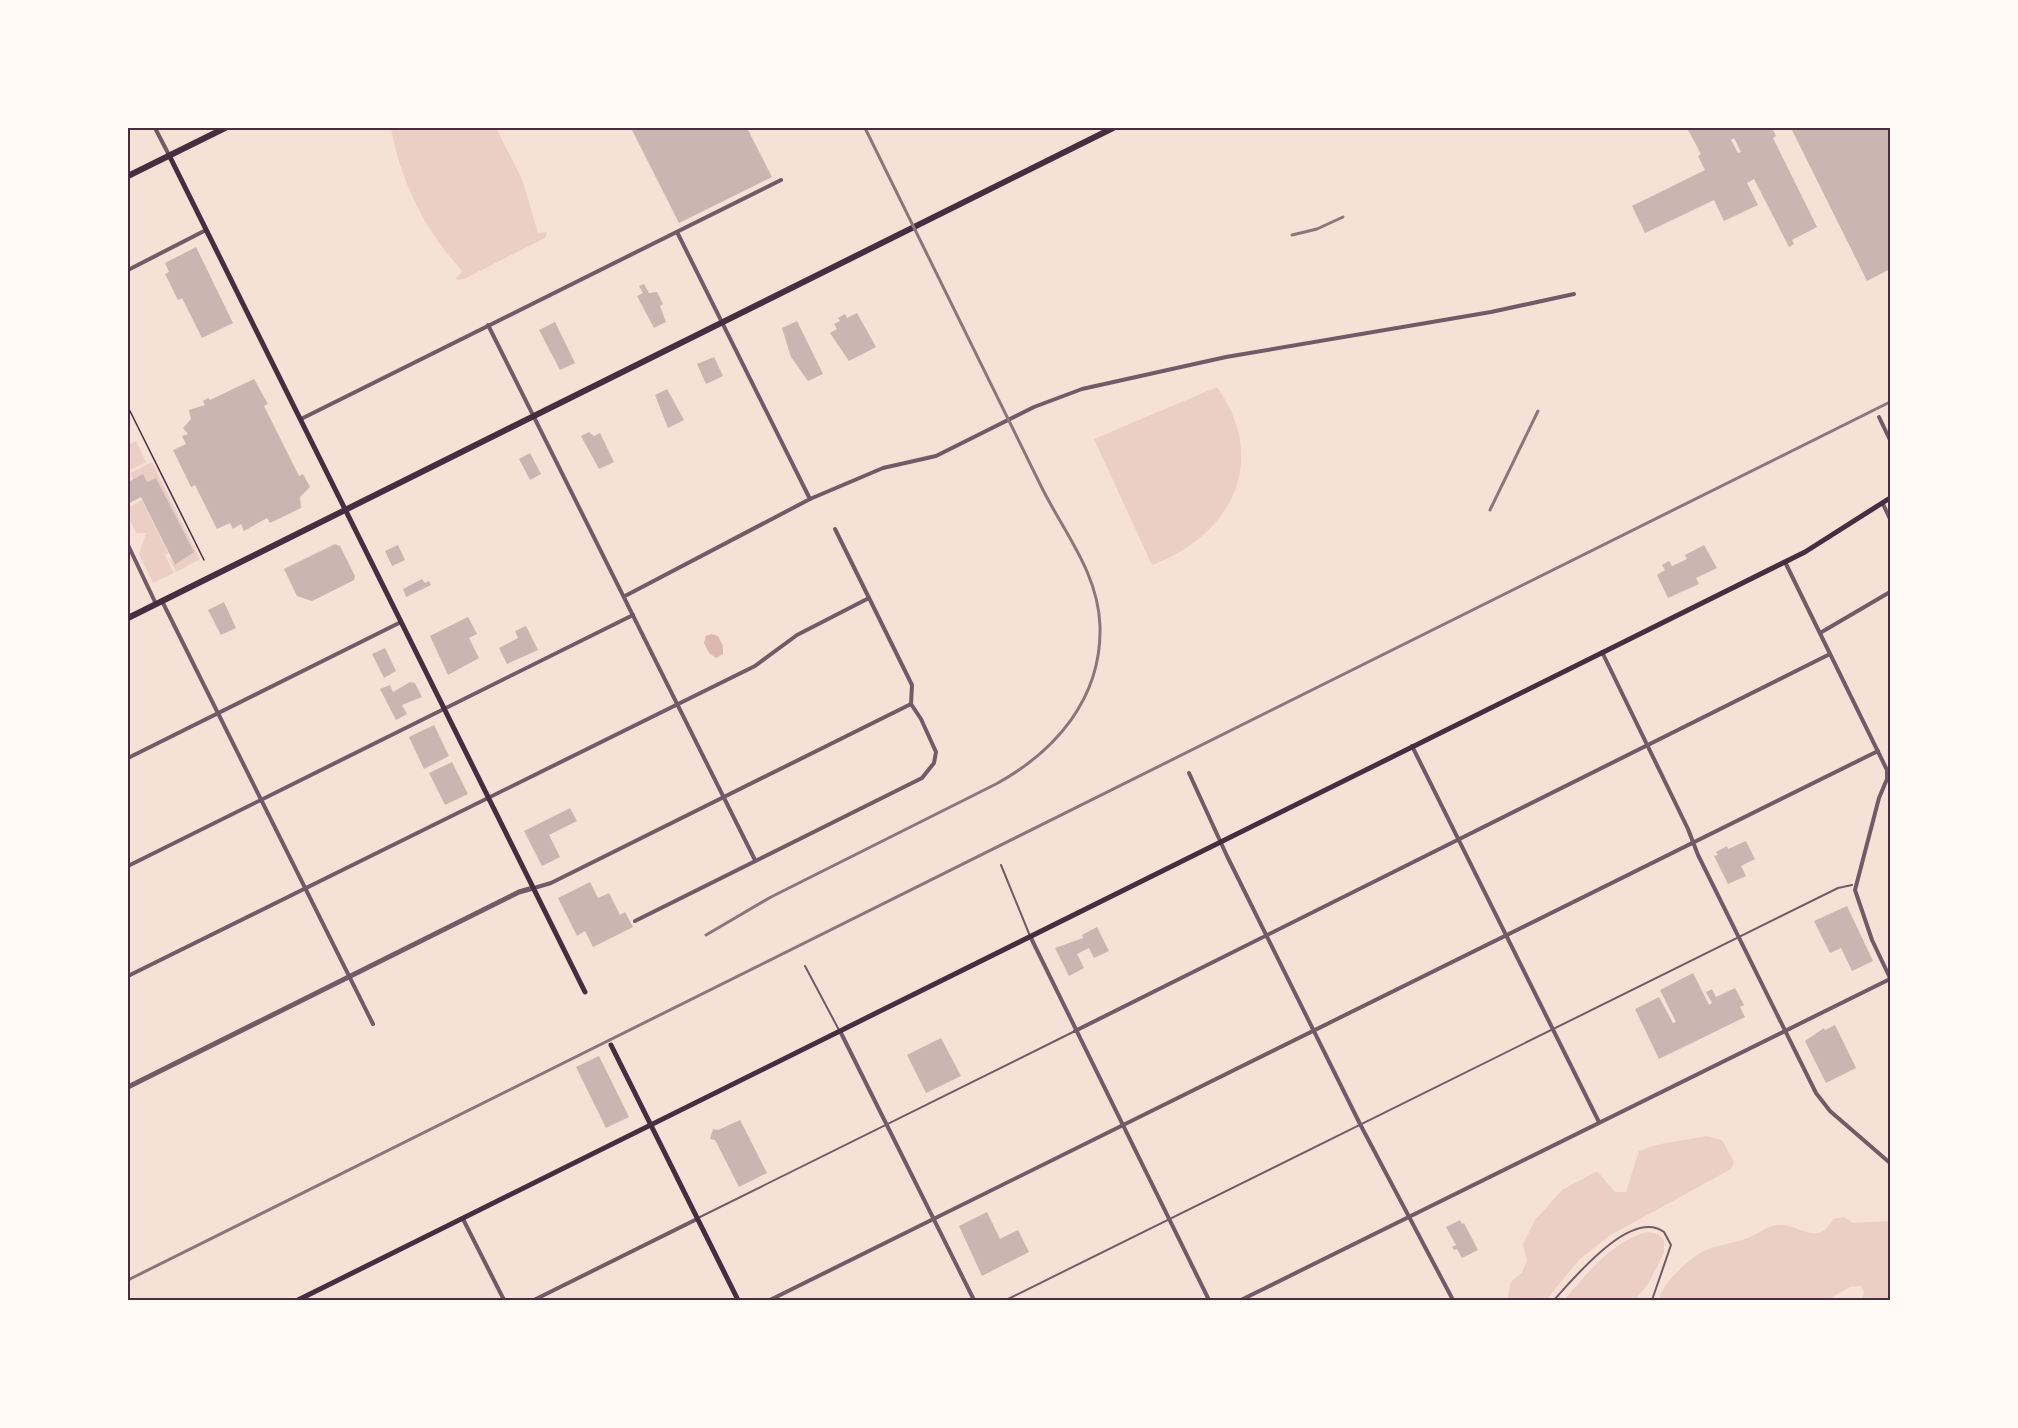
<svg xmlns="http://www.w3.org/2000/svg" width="2018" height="1428" viewBox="0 0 2018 1428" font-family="Figtree,sans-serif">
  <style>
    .green { fill: #ebcfc5 }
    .water { fill: #dcb8b0 }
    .building { fill: #ccb4b1; fill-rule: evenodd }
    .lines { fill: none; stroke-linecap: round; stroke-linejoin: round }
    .path { stroke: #4a2c40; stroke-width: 1.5 }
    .service { stroke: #755966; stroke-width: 2 }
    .minor { stroke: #755966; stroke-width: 4 }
    .tertiary { stroke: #755966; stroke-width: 5 }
    .secondary { stroke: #4a2c40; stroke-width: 5 }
    .primary { stroke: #4a2c40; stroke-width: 6 }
    .rail { stroke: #8f747c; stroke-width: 3 }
    .neatline { fill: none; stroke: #4a2c40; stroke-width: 2 }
  </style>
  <rect width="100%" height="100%" fill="#f7e1d7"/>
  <g class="green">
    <path d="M 391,128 L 496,128 L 522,179 L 538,233 L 547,232 L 545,238 L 464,279 L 458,280 L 456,278 L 462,271 C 425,230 401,183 391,128 Z"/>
    <path d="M 1217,387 C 1270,462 1231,535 1152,565 L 1094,439 Z"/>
    <path d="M 136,441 L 146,462 L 128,471 L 128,445 Z"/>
    <path d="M 152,462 L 200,559 L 176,572 L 168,556 L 175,565 L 193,552 L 156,478 L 147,482 L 143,475 L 133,479 L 130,473 Z"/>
    <path d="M 142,500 L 168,553 L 165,555 L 174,573 L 153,583 L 139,554 L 146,533 L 136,533 L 128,516 L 128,508 Z"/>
    <path d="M 1706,1136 L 1722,1140 L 1734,1162 L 1731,1169 L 1609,1236 L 1580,1259 L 1546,1300 L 1507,1300 L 1511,1282 L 1522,1272 L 1527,1261 L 1523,1244 L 1535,1220 L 1562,1190 L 1597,1171 L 1615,1192 L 1626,1192 L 1639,1151 C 1659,1142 1684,1141 1706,1136 Z"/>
    <path d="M 1844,1217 L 1853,1223 L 1890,1221 L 1890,1300 L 1862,1300 L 1864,1291 L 1860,1286 L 1850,1287 L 1827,1300 L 1659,1300 C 1661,1284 1692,1255 1708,1249 C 1721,1244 1735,1243 1748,1238 C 1757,1234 1767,1226 1777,1225 C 1798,1222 1818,1249 1833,1219 Z"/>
    <path d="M 1647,1232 L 1658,1234 L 1664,1240 L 1664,1253 L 1648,1284 L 1635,1300 L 1564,1300 C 1587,1274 1612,1241 1647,1232 Z"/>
  </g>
  <path class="water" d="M 711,634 L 718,636 L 723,646 L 723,654 L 716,658 L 709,653 L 704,643 L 706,636 Z"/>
  <g class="building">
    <path d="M 631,128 L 747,128 L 772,177 L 679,223 Z"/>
    <path d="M 1687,128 L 1772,128 L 1776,136 L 1773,138 L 1817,227 L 1792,240 L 1794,244 L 1789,247 L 1754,179 L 1747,183 L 1758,205 L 1724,221 L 1714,200 L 1645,233 L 1632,206 L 1705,170 L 1698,156 L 1701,154 ZM 1734,138 L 1741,152 L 1738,153 L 1731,140 Z"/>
    <path d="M 1791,128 L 1890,128 L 1890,269 L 1867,281 Z"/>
    <path d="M 196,247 L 233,323 L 202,338 L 182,298 L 178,300 L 165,274 L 169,272 L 165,263 Z"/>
    <path d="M 644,284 L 649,293 L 657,292 L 663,304 L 660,306 L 666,322 L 654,328 L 637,296 L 643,293 L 639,286 Z"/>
    <path d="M 857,313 L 876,347 L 849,361 L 830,333 L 837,329 L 834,324 L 840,321 L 838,318 L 845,314 L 847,318 Z"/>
    <path d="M 797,321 L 823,374 L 808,381 L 791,357 L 782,328 Z"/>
    <path d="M 555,322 L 575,363 L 560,370 L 539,330 Z"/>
    <path d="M 714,357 L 723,376 L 706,384 L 697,364 Z"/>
    <path d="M 254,379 L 268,404 L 264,406 L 299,476 L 303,474 L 310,487 L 300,497 L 301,508 L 270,523 L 267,518 L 244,531 L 241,524 L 233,529 L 230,523 L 217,529 L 195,485 L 191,487 L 173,450 L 186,444 L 182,436 L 188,434 L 183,428 L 191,419 L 189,410 L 205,405 L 203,401 L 208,398 L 210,400 Z"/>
    <path d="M 667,389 L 684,420 L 668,428 L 655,395 Z"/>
    <path d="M 589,432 L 594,436 L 600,433 L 614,462 L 599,469 L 581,436 Z"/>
    <path d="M 530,453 L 541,474 L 530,480 L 519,459 Z"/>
    <path d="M 143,474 L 147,482 L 156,478 L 194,552 L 175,565 L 141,497 L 128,504 L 128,482 Z"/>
    <path d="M 335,544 L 340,546 L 355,576 L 354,580 L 312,601 L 297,596 L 284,569 Z"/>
    <path d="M 398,545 L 405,560 L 392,566 L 385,551 Z"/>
    <path d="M 1704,545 L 1717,568 L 1696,578 L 1699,584 L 1668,598 L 1657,575 L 1665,570 L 1662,565 L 1669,561 L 1672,566 L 1687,559 L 1685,555 Z"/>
    <path d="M 422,579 L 425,583 L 429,581 L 431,585 L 406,597 L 403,589 Z"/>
    <path d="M 224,602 L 236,628 L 221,635 L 208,610 Z"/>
    <path d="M 468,617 L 477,634 L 469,638 L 479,658 L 448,675 L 430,636 Z"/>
    <path d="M 526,626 L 538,650 L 507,664 L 499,648 L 518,638 L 515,631 Z"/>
    <path d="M 385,648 L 396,671 L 384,678 L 372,654 Z"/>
    <path d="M 410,682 L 415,683 L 422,697 L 402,705 L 407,714 L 396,720 L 380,689 L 390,685 L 393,692 Z"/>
    <path d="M 434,725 L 449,756 L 424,769 L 409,737 Z"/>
    <path d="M 452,762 L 468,794 L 445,805 L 429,773 Z"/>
    <path d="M 570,808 L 577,821 L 549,835 L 560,857 L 542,866 L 524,831 Z"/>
    <path d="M 1746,841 L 1755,859 L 1741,866 L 1746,876 L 1728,884 L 1714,856 L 1718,855 L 1716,852 L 1727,846 L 1728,849 Z"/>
    <path d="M 590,882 L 598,898 L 609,893 L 620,915 L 625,912 L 633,927 L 593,947 L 585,931 L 577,936 L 558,898 Z"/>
    <path d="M 1847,906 L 1873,961 L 1852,971 L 1841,948 L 1830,953 L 1814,921 Z"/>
    <path d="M 1097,927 L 1109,951 L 1094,958 L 1089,948 L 1077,954 L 1084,968 L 1069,976 L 1055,948 L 1083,938 L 1082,935 Z"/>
    <path d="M 1693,973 L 1709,1005 L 1712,1003 L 1706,992 L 1712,989 L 1716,997 L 1735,988 L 1744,1005 L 1740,1007 L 1745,1017 L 1659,1059 L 1635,1009 L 1659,997 L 1673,1023 L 1676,1022 L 1660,990 Z"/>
    <path d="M 1835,1025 L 1856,1068 L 1826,1083 L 1805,1041 L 1824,1028 L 1825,1030 Z"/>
    <path d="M 941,1038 L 961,1076 L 926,1093 L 907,1055 Z"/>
    <path d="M 599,1056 L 629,1117 L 606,1128 L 576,1067 Z"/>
    <path d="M 740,1120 L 767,1173 L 739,1187 L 715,1140 L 710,1139 L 713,1129 L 718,1130 Z"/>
    <path d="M 987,1212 L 1000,1239 L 1018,1230 L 1029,1252 L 982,1276 L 959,1226 Z"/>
    <path d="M 1460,1220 L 1462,1224 L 1464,1223 L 1478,1250 L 1462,1258 L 1457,1249 L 1454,1250 L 1452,1247 L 1456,1245 L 1446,1227 Z"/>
  </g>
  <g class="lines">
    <path class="path" d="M 128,407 L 204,560"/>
    <g class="service">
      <path d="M 1001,865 L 1030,936"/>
      <path d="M 805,966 L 839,1030"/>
      <path d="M 698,1218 L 1075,1031"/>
      <path d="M 1006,1300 L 1838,888 L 1852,885"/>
      <path d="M 1554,1300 C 1574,1278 1631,1208 1664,1232 L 1671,1245 L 1652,1300"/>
    </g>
    <g class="minor">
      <path d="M 155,128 L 169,155"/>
      <path d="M 677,232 L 810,499"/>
      <path d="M 128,270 L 206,230"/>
      <path d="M 488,325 L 755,860"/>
      <path d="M 1879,417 L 1890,440"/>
      <path d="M 301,419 L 781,180"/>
      <path d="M 1883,504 L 1890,519"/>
      <path d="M 128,545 L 156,604"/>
      <path d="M 1785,562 L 1887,770 L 1887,779 L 1879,798 L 1855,890 L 1872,940 L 1890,978"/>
      <path d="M 625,596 L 810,499 L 883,468 L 936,456 L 1034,407 L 1082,389 L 1226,357 L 1491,312 L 1574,294"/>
      <path d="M 162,601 L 373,1024"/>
      <path d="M 1820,633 L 1890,592"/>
      <path d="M 1602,652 L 1688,829 L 1698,855 L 1816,1093 L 1830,1111 L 1890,1163"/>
      <path d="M 1412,746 L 1599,1122"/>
      <path d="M 128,758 L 401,622"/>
      <path d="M 1189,773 L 1227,856 L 1360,1124 L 1453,1300"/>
      <path d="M 128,866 L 633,615"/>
      <path d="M 534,888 L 551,883 L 911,704"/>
      <path d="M 635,921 L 922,778 L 934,763 L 936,752 L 921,719 L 911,704 L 912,685 L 835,529"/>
      <path d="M 1030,936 L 1209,1300"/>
      <path d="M 128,976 L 755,666 L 797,635 L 869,598"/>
      <path d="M 840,1031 L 974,1300"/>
      <path d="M 1075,1031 L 1830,654"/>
      <path d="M 463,1219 L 504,1300"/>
      <path d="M 534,1300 L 697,1219"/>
      <path d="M 770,1300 L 1878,751"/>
      <path d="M 1241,1300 L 1890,979"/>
    </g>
    <path class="tertiary" d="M 128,1087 L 519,892 L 533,888"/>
    <g class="secondary">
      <path d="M 169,155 L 585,992"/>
      <path d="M 611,1045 L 738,1300"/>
      <path d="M 298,1300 L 1805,552 L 1890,498"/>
    </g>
    <g class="primary">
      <path d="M 128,176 L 225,128"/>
      <path d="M 128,618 L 1113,128"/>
    </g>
    <g class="rail">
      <path d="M 1292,235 L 1317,229 L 1343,217"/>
      <path d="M 1490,510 L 1538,411"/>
      <path d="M 706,935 L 771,897 L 996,784 C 1056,751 1102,698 1100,626 C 1098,572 1064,533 1041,486 C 983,366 924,247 865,128"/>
      <path d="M 128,1280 L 1890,402"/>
    </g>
  </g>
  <rect width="2018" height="1428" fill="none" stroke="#fffaf5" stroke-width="258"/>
  <rect x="129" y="129" width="1760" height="1170" class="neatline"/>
</svg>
